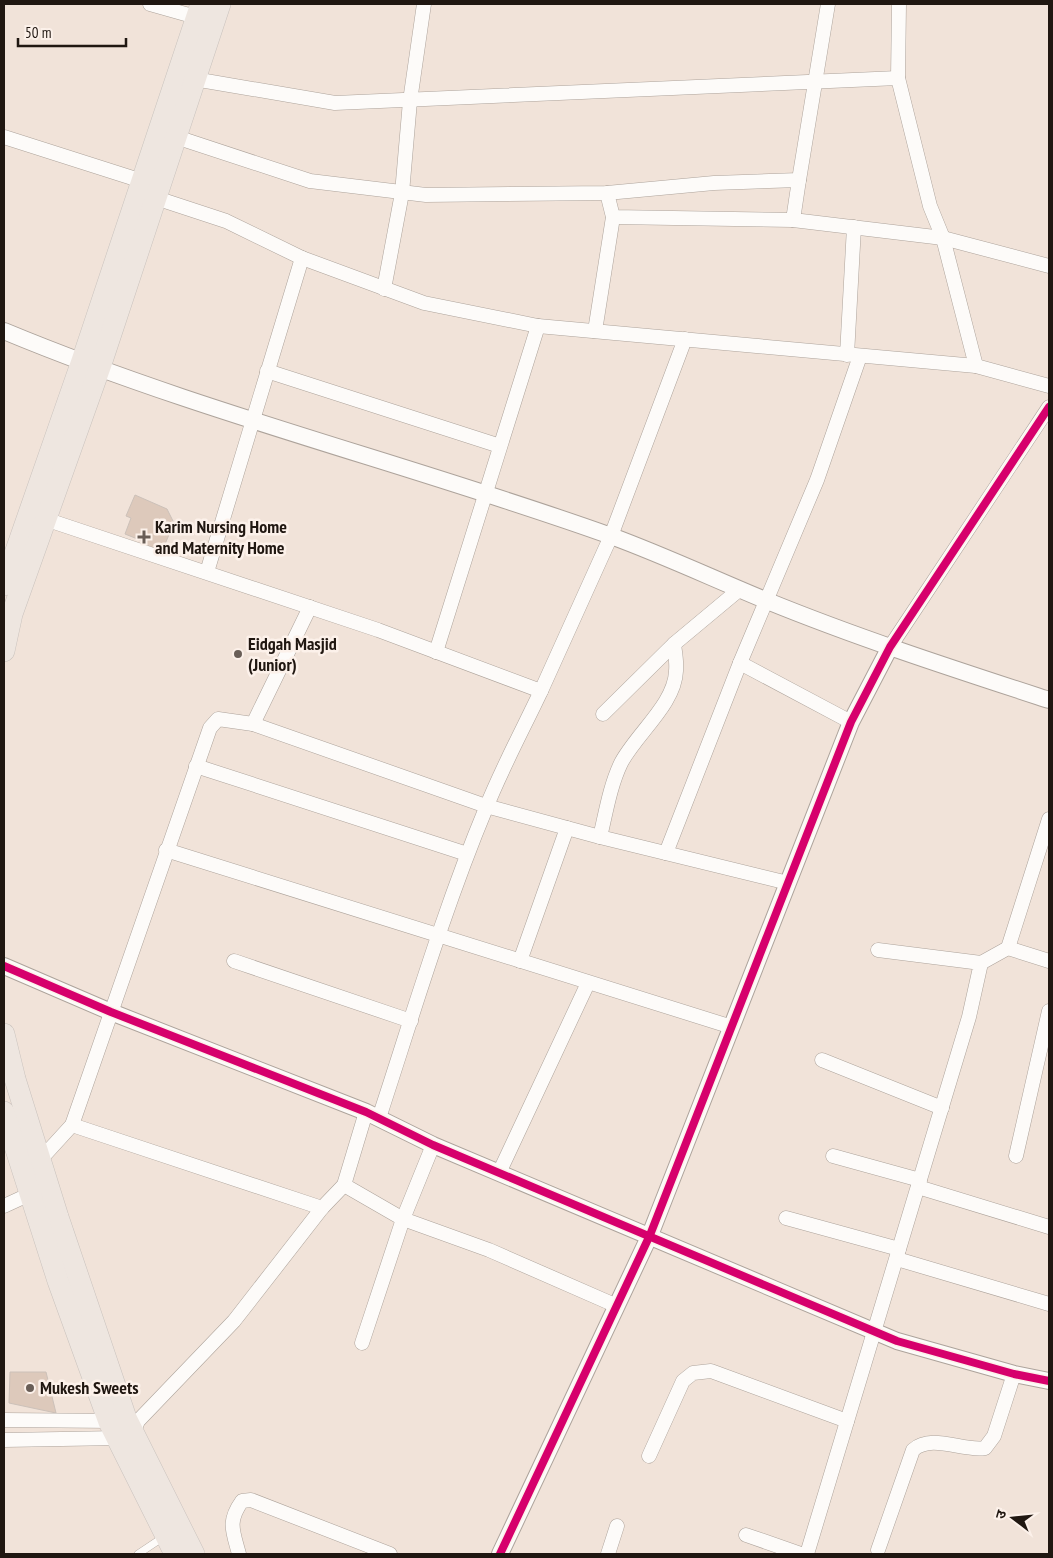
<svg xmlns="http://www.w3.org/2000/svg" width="1053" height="1558" viewBox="0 0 1053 1558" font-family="'PT Sans Narrow','Noto Sans Devanagari',sans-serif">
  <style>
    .building { fill: #ddc9bb; stroke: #ccc1b9 }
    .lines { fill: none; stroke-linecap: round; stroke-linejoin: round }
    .service-casing { stroke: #ada39b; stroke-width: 8 }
    .minor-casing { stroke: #ada39b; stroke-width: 15 }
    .tertiary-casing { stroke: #ada39b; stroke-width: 18 }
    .primary-casing { stroke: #c9c2bd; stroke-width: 22 }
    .service { stroke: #fdfbf9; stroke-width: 7 }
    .minor { stroke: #fdfbf9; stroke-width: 14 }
    .tertiary { stroke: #fdfbf9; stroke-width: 16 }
    .primary { stroke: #eee6e0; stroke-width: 21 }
    .cycleway-casing { stroke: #fcf1ea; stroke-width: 11 }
    .cycleway { stroke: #d6006c; stroke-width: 8 }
    .poi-dot { fill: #695e57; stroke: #fcf1ea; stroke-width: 2 }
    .labels { text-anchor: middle; stroke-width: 5; stroke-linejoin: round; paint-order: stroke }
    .poi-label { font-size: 18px; font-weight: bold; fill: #201711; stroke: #fcf1ea; text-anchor: start }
  </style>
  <rect width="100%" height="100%" fill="#f1e3d9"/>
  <g class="building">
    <path d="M 135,495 L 167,509 L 174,523 L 162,551 L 143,547 L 145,542 L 125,534 L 131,518 L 126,516 Z"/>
    <path d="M 10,1372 L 46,1372 L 56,1413 L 9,1403 Z"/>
  </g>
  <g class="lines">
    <g class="service-casing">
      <path id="service" d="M 138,1554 L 165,1536"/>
    </g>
    <g class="minor-casing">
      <g id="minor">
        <path d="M 150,4 L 196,17"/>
        <path d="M 899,4 L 898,78 L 930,206 L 943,238 L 976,366"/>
        <path d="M 194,79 L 335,103 L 898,78"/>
        <path d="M 4,137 L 142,181"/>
        <path d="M 176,137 L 310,181 L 426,195 L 607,193 L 714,183 L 799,180 L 828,4"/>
        <path d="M 799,180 L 793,220 L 943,238 L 1049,266"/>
        <path d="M 607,193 L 613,217 L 793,220"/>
        <path d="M 156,198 L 226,221 L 302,258 L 424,303 L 538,326 L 976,366 L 1049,386"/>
        <path d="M 384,289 L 402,193 L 410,101 L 424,4"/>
        <path d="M 595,331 L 613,217"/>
        <path d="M 847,355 L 854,227"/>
        <path d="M 267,371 L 500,446"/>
        <path d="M 45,519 L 378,630 L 541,691 L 611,536 L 685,339"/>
        <path d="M 207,572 L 302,258"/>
        <path d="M 890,647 L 1049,407"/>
        <path d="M 436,652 L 538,326"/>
        <path d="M 740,663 L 851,722"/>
        <path d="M 603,714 L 674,644 L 740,589"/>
        <path d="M 253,724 L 486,806 L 600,837 L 788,883"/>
        <path d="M 196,766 L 467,854"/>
        <path d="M 600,837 C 606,812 610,786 621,763 C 636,734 675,704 676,671 C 677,662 675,653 674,644"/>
        <path d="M 166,850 L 732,1027"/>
        <path d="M 666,853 L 740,663 L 817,480 L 860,356"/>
        <path d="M 1008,948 L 1049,819"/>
        <path d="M 234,961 L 411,1021"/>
        <path d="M 520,961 L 567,828"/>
        <path d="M 981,963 L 1008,948 L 1049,961"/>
        <path d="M 822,1060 L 942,1108"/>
        <path d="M 379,1118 C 413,1014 444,909 486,808 C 502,768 523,729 541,691"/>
        <path d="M 72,1125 L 322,1208"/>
        <path d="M 833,1156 L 920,1180"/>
        <path d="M 1016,1156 L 1049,1011"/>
        <path d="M 40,1160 L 72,1125 L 210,728 L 218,719 L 253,724 L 310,607"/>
        <path d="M 499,1173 L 588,983"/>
        <path d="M 344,1185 L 403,1219 L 489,1250 L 617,1306"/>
        <path d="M 918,1187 L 1049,1227"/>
        <path d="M 4,1206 L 30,1194"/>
        <path d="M 786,1218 L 899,1249"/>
        <path d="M 897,1259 L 1049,1304"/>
        <path d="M 362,1343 L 403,1219 L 433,1145"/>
        <path d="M 4,1420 L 115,1421"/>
        <path d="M 4,1440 L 119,1438 L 133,1433 L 138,1421 L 234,1321 L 322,1208 L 344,1185 L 366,1112"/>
        <path d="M 649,1456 L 683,1381 L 693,1373 L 711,1371 L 847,1421"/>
        <path d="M 746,1535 L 801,1554"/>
        <path d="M 878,1550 L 913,1450 C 932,1433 963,1452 985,1448 L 994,1436 L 1014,1374"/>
        <path d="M 239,1554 C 233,1531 227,1522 242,1501 L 251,1500 L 390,1554"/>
        <path d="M 608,1554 L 617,1526"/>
        <path d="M 807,1554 L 969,1017 L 981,963 L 878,950"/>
      </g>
    </g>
    <g class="tertiary-casing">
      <g id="tertiary">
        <path d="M 4,331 C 201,413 410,464 611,536 C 663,555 714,579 765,600 C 858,638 954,669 1049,700"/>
        <path d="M 4,966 L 111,1012 L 366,1112 L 433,1145 L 897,1341 L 1014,1374 L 1049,1381"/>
        <path d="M 500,1554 L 650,1235 L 851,722 L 890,647"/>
      </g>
    </g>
    <g class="primary-casing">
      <g id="primary">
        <path d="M 4,585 L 82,361 L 201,4"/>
        <path d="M 4,651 L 12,614 L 100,367 L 220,4"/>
        <path d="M 4,1034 L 15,1079 L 58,1217 L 126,1418 L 194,1554"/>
        <path d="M 4,1112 L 58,1281 L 109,1422 L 175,1554"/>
      </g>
    </g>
    <use href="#service" class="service"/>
    <use href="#minor" class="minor"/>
    <use href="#tertiary" class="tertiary"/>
    <use href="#primary" class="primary"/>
    <g class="cycleway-casing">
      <g id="cycleway">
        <path d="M 4,966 L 111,1012 L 366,1112 L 433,1145 L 897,1341 L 1014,1374 L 1049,1381"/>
        <path d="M 500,1554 L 650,1235 L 851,722 L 890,647 L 1049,407"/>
      </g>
    </g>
    <use href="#cycleway" class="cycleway"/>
  </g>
  <g class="poi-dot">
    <path d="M141.5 529.5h5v5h5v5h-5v5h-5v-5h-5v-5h5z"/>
    <circle cx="238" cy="654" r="5"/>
    <circle cx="30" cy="1388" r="5"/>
  </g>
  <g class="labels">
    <g class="poi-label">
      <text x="155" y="533">Karim Nursing Home<tspan x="155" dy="21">and Maternity Home</tspan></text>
      <text x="248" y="650">Eidgah Masjid<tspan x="248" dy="21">(Junior)</tspan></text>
      <text x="40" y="1394">Mukesh Sweets</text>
    </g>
  </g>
  <rect width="1053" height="1558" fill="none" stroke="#201711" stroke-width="10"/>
  <g transform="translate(1013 1518) rotate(286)" stroke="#fcf1ea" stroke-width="4" paint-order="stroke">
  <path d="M0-4L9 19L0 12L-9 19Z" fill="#201711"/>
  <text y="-8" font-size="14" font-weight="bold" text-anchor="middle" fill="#201711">उ</text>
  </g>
  <path d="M18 38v8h108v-8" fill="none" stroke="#201711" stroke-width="2.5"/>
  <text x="25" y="38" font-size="15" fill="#201711" stroke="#fcf1ea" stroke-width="4" paint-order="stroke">50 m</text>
</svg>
